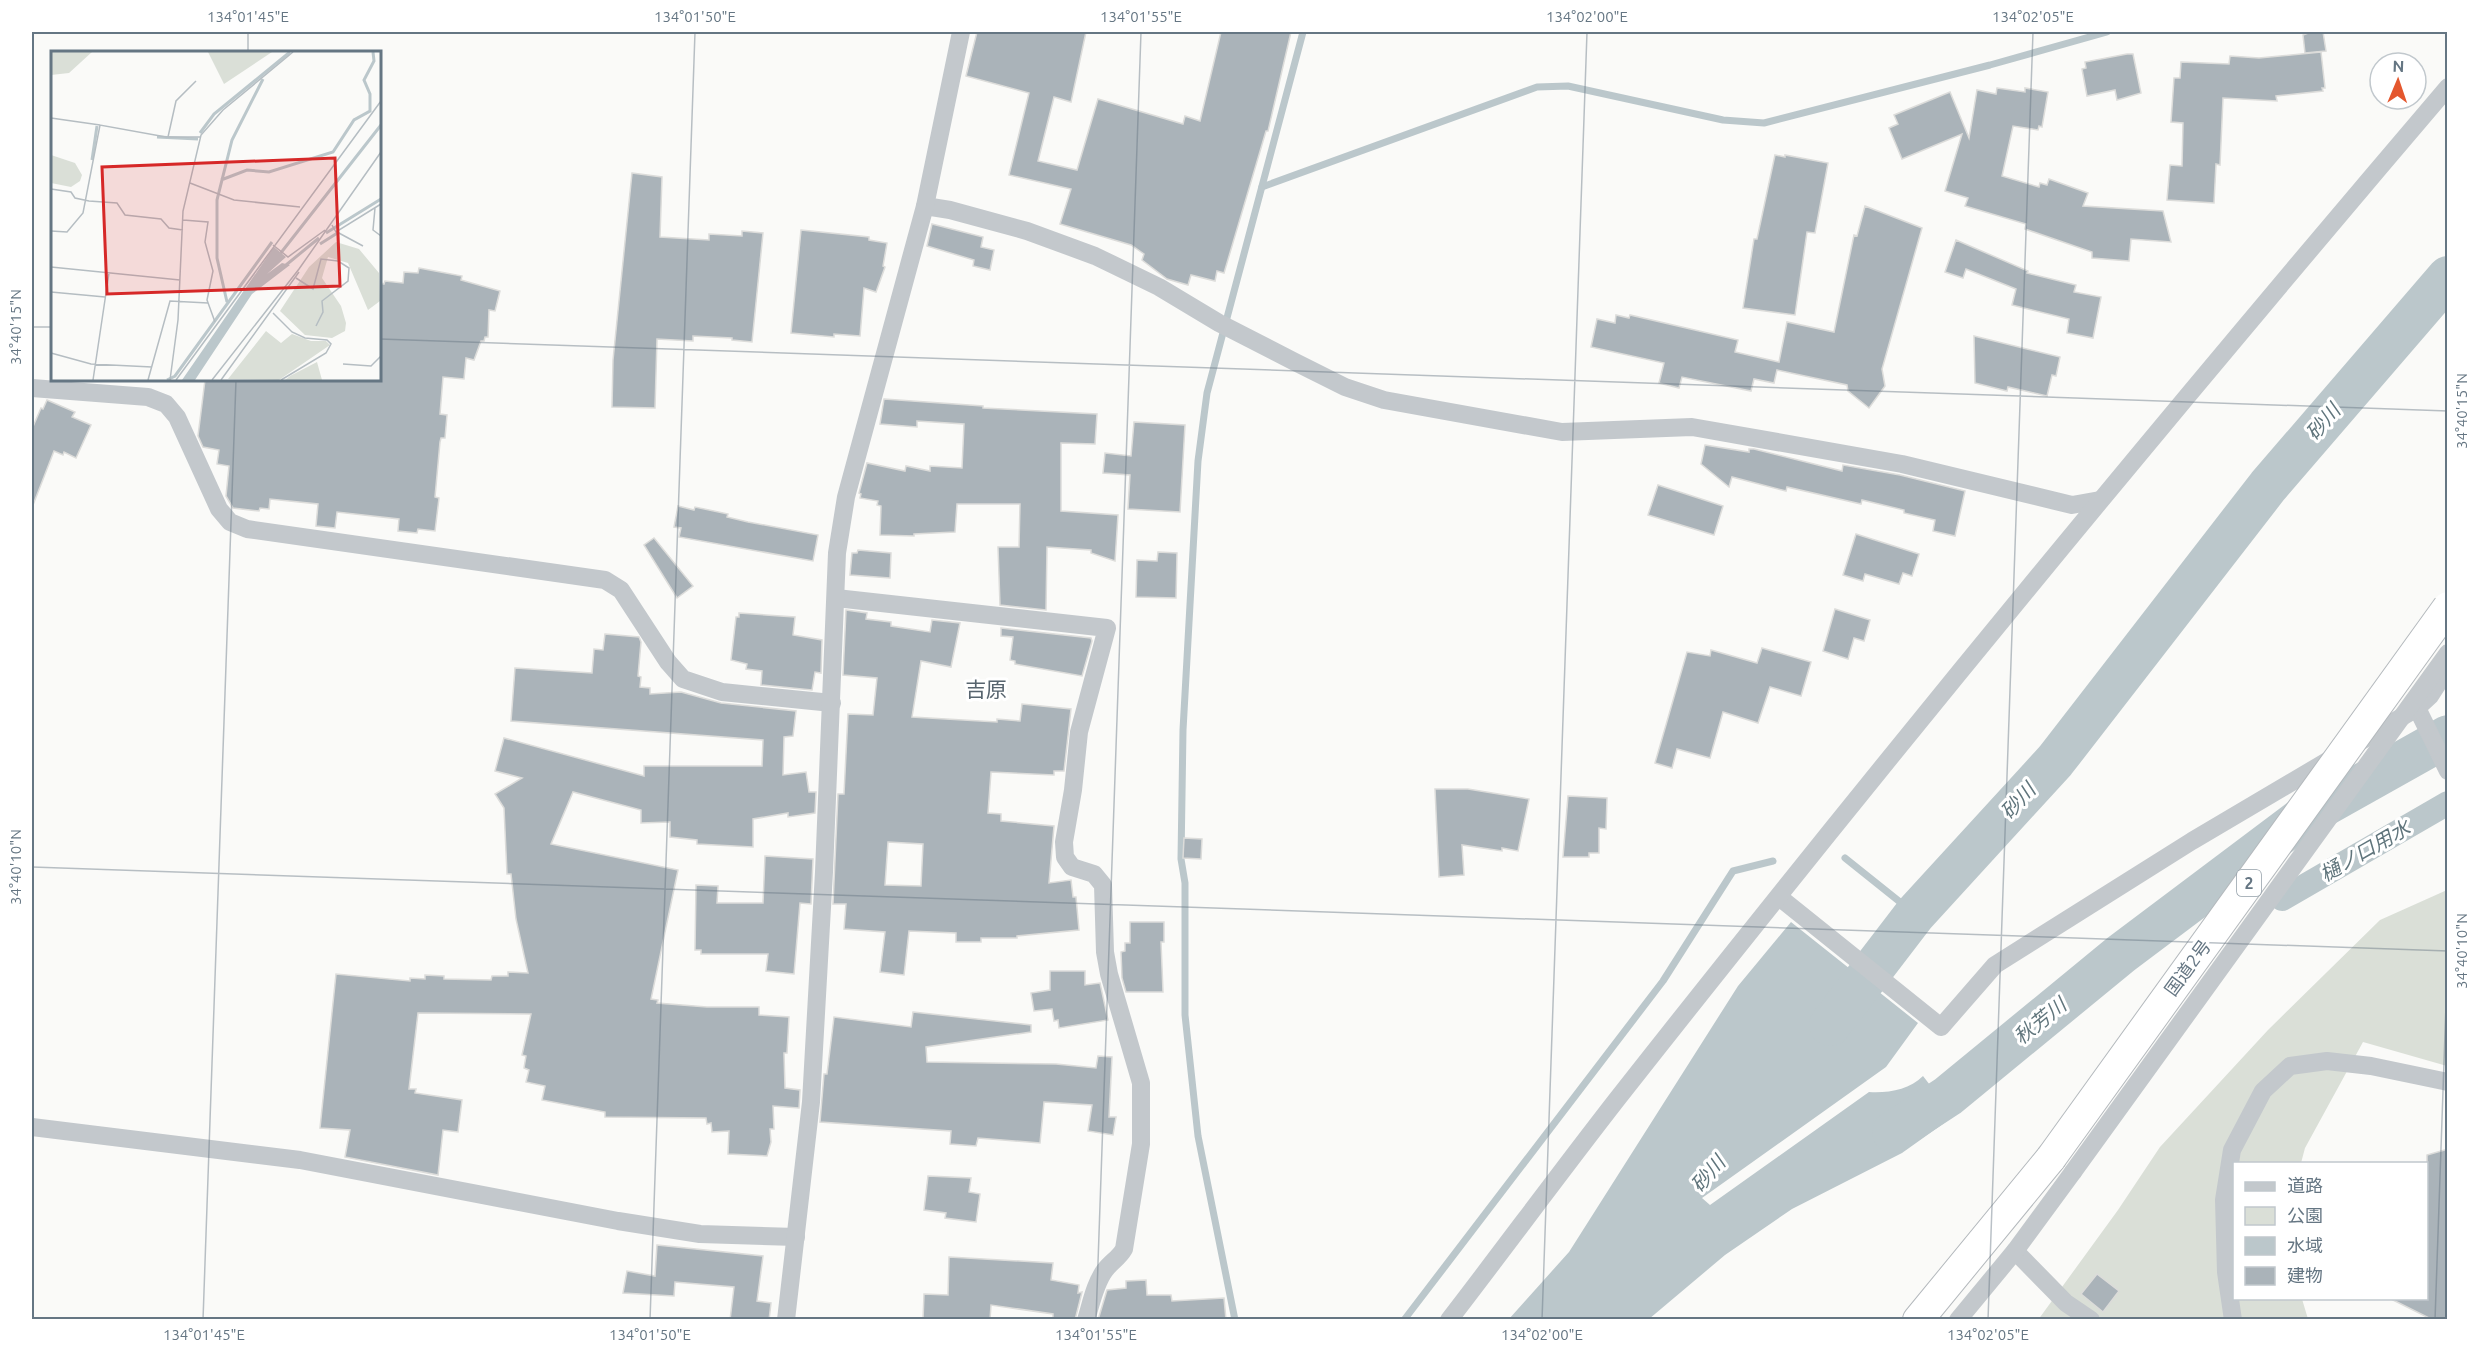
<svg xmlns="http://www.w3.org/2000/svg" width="2479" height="1351" viewBox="0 0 2479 1351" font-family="Ubuntu,'Noto Sans JP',sans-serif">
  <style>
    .green { fill: #dadfd7 }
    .water { fill: #bbc7cb }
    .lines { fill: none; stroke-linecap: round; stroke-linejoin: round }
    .stream { stroke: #bbc7cb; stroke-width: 7 }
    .canal { stroke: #bbc7cb; stroke-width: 24 }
    .river { stroke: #bbc7cb; stroke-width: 42 }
    .building { fill: #aab3b9; stroke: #dcdcda; stroke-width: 1.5; fill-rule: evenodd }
    .trunk-casing { stroke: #b4b9bd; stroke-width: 32 }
    .minor { stroke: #c3c8cc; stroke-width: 18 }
    .trunk { stroke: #fff; stroke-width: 30 }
    .trunk-bridge-casing { stroke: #b4b9bd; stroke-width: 32; stroke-linecap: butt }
    .minor-bridge { stroke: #c3c8cc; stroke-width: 18 }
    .trunk-bridge { stroke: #fff; stroke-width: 30 }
    .ticks { fill: none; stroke: #657683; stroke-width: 1.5; stroke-opacity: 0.45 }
    .labels { text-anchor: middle; stroke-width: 6; stroke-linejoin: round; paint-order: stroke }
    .shield { fill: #fff; stroke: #939fa8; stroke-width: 1.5 }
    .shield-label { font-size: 16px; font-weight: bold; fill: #657683 }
    .street-label { font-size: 18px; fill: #657683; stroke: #fff }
    .water-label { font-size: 20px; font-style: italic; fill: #60757c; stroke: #fff }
    .quarter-label { font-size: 21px; fill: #57646e; stroke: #fff }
    .inset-river { fill: none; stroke: #bbc7cb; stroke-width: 3 }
    .inset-road { fill: none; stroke: #b5bdc2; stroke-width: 1.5 }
    .view { fill: #d62828; fill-opacity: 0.15; stroke: #d62828; stroke-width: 3 }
    .inset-edge { fill: none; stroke: #657683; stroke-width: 3 }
    .neatline { fill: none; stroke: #657683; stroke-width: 2 }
    .ticks-label { font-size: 15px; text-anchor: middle; fill: #657683 }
  </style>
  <rect width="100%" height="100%" fill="#fafaf8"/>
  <path class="green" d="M 2447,890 L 2447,1066 L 2363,1042 L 2305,1148 L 2301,1163 L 2234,1164 L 2234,1298 L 2302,1299 L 2308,1319 L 2038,1320 L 2118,1210 L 2160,1147 L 2268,1030 L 2380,920 Z"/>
  <path class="water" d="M 1791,922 L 1918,1023 L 1886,1067 L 1702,1198 L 1710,1205 L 1869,1092 C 1889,1093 1909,1090 1923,1076 L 1954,1116 L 1902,1153 L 1792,1209 L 1725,1255 L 1649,1319 L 1509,1319 L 1569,1252 L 1738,986 Z"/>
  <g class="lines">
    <g class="stream">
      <path d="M 1262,187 L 1537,87 L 1568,86 L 1723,120 L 1764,123 L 1990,65 L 2107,32"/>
      <path d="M 1845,858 L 1915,914"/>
      <path d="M 1235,1320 L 1198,1136 L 1185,1015 L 1185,883 L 1181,859 L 1183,730 L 1198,461 L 1207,393 L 1303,32"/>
      <path d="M 1404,1320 L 1663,981 L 1733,871 L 1773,861"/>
    </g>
    <path class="canal" d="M 2282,899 L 2448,803"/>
    <g class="river">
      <path d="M 1830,1025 L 1915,914 L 2055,761 L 2268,486 L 2448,277"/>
      <path d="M 1893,1132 L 1948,1096 L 2121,954 L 2302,818 L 2448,736"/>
    </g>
  </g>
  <g class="building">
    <path d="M 977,32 L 1086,32 L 1071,102 L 1054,97 L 1038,161 L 1077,170 L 1098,99 L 1183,124 L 1185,116 L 1200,121 L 1221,32 L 1291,32 L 1268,131 L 1266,131 L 1224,273 L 1217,271 L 1215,281 L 1191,275 L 1188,285 L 1167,279 L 1142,260 L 1144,254 L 1131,245 L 1060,224 L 1071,189 L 1009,175 L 1029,93 L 966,76 Z"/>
    <path d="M 2311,32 L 2323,32 L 2326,51 L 2305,53 L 2303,35 Z"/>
    <path d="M 2321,52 L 2325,88 L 2322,88 L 2323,91 L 2276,96 L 2277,101 L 2223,98 L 2220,165 L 2216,164 L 2214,203 L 2167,200 L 2170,165 L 2182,166 L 2183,123 L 2171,122 L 2174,78 L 2180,78 L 2181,62 L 2229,64 L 2230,56 L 2259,58 Z"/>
    <path d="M 2127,54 L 2133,54 L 2141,93 L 2117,100 L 2115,90 L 2087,96 L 2082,69 L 2086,68 L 2085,62 Z"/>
    <path d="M 1997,88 L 2025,92 L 2025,88 L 2048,92 L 2042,127 L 2039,126 L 2038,130 L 2013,126 L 2002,176 L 2039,187 L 2040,183 L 2047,185 L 2049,179 L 2088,193 L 2083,206 L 2163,211 L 2171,242 L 2131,239 L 2129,261 L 2092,258 L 2092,252 L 2025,229 L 2026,224 L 1965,206 L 1968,198 L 1945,191 L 1962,134 L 1902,159 L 1889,128 L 1898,124 L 1894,115 L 1950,92 L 1969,138 L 1977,90 L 1996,94 Z"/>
    <path d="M 1775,155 L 1785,157 L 1785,155 L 1828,163 L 1815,233 L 1807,232 L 1795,315 L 1743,308 L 1754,239 L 1757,239 Z"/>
    <path d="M 632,173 L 662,177 L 660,237 L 709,240 L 709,234 L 742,236 L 742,231 L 763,233 L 752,342 L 732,340 L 732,338 L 693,336 L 693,341 L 657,339 L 655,408 L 612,407 L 613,360 Z"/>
    <path d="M 1865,206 L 1922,228 L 1882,369 L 1885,386 L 1869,408 L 1848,391 L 1847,385 L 1777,370 L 1774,383 L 1754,379 L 1751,391 L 1682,377 L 1679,388 L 1659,383 L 1664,363 L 1591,347 L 1597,319 L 1615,323 L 1616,315 L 1629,318 L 1630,315 L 1738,340 L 1735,352 L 1779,362 L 1787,322 L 1834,332 L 1854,235 L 1857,236 Z"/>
    <path d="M 932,224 L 983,237 L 981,247 L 994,250 L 990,270 L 973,266 L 974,260 L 927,246 Z"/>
    <path d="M 801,230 L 869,237 L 869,240 L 887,243 L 883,266 L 885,267 L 876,292 L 864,288 L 860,336 L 834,334 L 834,337 L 791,333 Z"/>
    <path d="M 1956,240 L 2028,271 L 2027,273 L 2076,285 L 2074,292 L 2101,297 L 2093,338 L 2067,333 L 2069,319 L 2012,305 L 2016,289 L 1966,269 L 1963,278 L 1945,272 Z"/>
    <path d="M 419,268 L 462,276 L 461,280 L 500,291 L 495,311 L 489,310 L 488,337 L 485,337 L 484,341 L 481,341 L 474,360 L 466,358 L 464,379 L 443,377 L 440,414 L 447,415 L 445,438 L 441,438 L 440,442 L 435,497 L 439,498 L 435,531 L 418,529 L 417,533 L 398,531 L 399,519 L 337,512 L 335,528 L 316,526 L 318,504 L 270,499 L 269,509 L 260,508 L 259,511 L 233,508 L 226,496 L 229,466 L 217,464 L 219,450 L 203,447 L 198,436 L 205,380 L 380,380 L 380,283 L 384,284 L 385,281 L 403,283 L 404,272 L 418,273 Z"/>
    <path d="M 1974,336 L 2060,357 L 2056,376 L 2052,375 L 2047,396 L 2008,387 L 2007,391 L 1975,383 Z"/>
    <path d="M 884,399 L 983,406 L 983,408 L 1097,414 L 1095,444 L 1061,443 L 1061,511 L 1118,515 L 1115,561 L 1091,553 L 1091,550 L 1047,547 L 1046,610 L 1000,605 L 998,547 L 1019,547 L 1020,504 L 957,504 L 955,532 L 914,534 L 914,536 L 880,535 L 881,506 L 877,505 L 878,501 L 860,498 L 861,494 L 859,493 L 867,463 L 905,471 L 906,466 L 930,471 L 930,466 L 962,468 L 964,424 L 917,421 L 917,427 L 880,424 Z"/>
    <path d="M 47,400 L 75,412 L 72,417 L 91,425 L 76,458 L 64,452 L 63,455 L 54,451 L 33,505 L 32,429 L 41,408 L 43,409 Z"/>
    <path d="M 1134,422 L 1185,425 L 1180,512 L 1128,509 L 1130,475 L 1103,473 L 1105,453 L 1131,456 Z"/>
    <path d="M 1705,445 L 1749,452 L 1749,449 L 1754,449 L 1842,471 L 1843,465 L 1900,475 L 1965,491 L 1955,536 L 1933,531 L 1935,520 L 1904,513 L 1904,510 L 1862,500 L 1861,504 L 1787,487 L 1786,491 L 1732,477 L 1729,487 L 1701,464 Z"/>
    <path d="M 1658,485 L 1723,506 L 1714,535 L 1648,515 Z"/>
    <path d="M 678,506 L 694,510 L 695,507 L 728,514 L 727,517 L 748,522 L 818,535 L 813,561 L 679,537 L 681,528 L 674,527 Z"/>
    <path d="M 1856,534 L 1919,554 L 1912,576 L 1903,573 L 1899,584 L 1865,574 L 1863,581 L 1843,575 Z"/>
    <path d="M 654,538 L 693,586 L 677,598 L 644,545 Z"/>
    <path d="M 858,550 L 891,553 L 890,578 L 850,575 L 852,553 L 857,553 Z"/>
    <path d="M 1158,552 L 1177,553 L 1176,598 L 1136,597 L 1137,560 L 1157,561 Z"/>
    <path d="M 1835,609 L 1870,620 L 1864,641 L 1854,638 L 1848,659 L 1823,651 Z"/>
    <path d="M 846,610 L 867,613 L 866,619 L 891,622 L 891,626 L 930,632 L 932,620 L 960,623 L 951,667 L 921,661 L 912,717 L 997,722 L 997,719 L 1020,721 L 1022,704 L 1071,709 L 1064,771 L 1054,771 L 1054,775 L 991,772 L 988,813 L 1001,814 L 1001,821 L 1054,826 L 1049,883 L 1071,880 L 1073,897 L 1076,897 L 1079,930 L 1017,936 L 1017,938 L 981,938 L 981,942 L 956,942 L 956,933 L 909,931 L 904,975 L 880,972 L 885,932 L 844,929 L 846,904 L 833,904 L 838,794 L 844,794 L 848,714 L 873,715 L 877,678 L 843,675 ZM 888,842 L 923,844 L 921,886 L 885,885 Z"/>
    <path d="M 739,613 L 795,617 L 793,635 L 822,640 L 821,673 L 815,672 L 812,690 L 761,685 L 762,671 L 746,669 L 747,664 L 731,660 L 736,617 L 739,617 Z"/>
    <path d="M 1001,628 L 1091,638 L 1092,641 L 1082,676 L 1015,664 L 1015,661 L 1010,660 L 1013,637 L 1001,636 Z"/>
    <path d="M 605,634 L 639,637 L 641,642 L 638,676 L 641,677 L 640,687 L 650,688 L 650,694 L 681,692 L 721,703 L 796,711 L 793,736 L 784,737 L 783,775 L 806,772 L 809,792 L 816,792 L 815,813 L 788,817 L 788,813 L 753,819 L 753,847 L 697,844 L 697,840 L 670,837 L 670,822 L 641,823 L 641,810 L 573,792 L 551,844 L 678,870 L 651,999 L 658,1000 L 657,1003 L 707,1007 L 759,1007 L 759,1015 L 789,1017 L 787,1053 L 784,1053 L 785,1088 L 800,1090 L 799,1108 L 773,1106 L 774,1129 L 770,1129 L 771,1142 L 767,1156 L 728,1154 L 729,1131 L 712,1132 L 711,1123 L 707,1124 L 706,1118 L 605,1117 L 605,1112 L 542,1100 L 545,1086 L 526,1082 L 529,1070 L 524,1068 L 526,1056 L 522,1055 L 531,1014 L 418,1013 L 409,1089 L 416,1089 L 415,1093 L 462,1100 L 458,1132 L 443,1130 L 438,1175 L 345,1157 L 350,1130 L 320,1128 L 336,974 L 410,981 L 410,978 L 425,979 L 425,975 L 444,976 L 444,979 L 491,980 L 492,976 L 508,976 L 508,972 L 528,973 L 516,919 L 511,874 L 507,874 L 504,808 L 495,794 L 522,778 L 495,771 L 504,738 L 644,776 L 644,766 L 762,766 L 763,740 L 511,721 L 515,668 L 592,673 L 594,649 L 603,650 Z"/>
    <path d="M 1762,648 L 1811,662 L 1801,696 L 1770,687 L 1758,723 L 1723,712 L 1710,758 L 1677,749 L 1672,768 L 1655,763 L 1687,652 L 1710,656 L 1711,650 L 1757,663 Z"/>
    <path d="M 1435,789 L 1468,789 L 1529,799 L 1518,851 L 1502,848 L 1502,851 L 1462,845 L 1464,875 L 1439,877 Z"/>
    <path d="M 1568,796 L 1607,798 L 1606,829 L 1599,828 L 1599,853 L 1589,853 L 1589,857 L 1563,857 Z"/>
    <path d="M 1184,838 L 1202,839 L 1201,859 L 1183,858 Z"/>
    <path d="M 765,856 L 813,859 L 811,904 L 800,903 L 794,974 L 766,971 L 768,954 L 701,954 L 701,950 L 695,950 L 696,885 L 718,886 L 717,903 L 763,903 Z"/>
    <path d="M 1130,922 L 1164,922 L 1164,942 L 1161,942 L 1163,992 L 1126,992 L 1122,978 L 1121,952 L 1125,951 L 1125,943 L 1130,943 Z"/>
    <path d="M 1050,971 L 1085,971 L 1085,985 L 1100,983 L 1108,1020 L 1059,1028 L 1058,1020 L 1054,1021 L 1052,1009 L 1034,1011 L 1031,993 L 1050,990 Z"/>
    <path d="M 913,1012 L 1031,1025 L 1031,1032 L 926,1047 L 927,1062 L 1056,1064 L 1096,1068 L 1098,1056 L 1112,1057 L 1109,1117 L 1116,1117 L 1113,1135 L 1088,1131 L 1092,1105 L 1044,1102 L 1040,1143 L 978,1138 L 976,1146 L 950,1144 L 951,1131 L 820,1122 L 824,1074 L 827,1074 L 834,1017 L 911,1027 Z"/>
    <path d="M 2448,1149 L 2448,1320 L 2433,1320 L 2391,1299 L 2427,1299 L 2427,1155 Z"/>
    <path d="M 928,1176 L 971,1178 L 969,1192 L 980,1194 L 976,1222 L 945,1218 L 946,1213 L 924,1210 Z"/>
    <path d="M 657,1245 L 763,1256 L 757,1301 L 771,1303 L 769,1320 L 730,1320 L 734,1287 L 675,1282 L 674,1296 L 623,1293 L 627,1271 L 655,1276 Z"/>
    <path d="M 949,1257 L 1053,1263 L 1051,1280 L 1079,1285 L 1078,1293 L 1082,1292 L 1075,1320 L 1053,1320 L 1053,1314 L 991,1305 L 990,1320 L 923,1320 L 924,1294 L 948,1295 Z"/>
    <path d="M 2097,1274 L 2119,1291 L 2103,1312 L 2081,1294 Z"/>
    <path d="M 1146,1280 L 1147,1295 L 1171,1295 L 1172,1301 L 1224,1298 L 1226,1320 L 1098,1320 L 1107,1290 L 1126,1288 L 1126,1281 Z"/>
  </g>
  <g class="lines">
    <g class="trunk-casing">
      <path id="trunk" d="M 1918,1320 L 2051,1158"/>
    </g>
    <g class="minor">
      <path d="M 925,206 L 950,210 L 1027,231 L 1095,256 L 1159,287 L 1219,323 L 1295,362 L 1345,387 L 1384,400 L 1562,432 L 1692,427 L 1902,464 L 2072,505 L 2100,500"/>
      <path d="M 32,388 L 148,397 L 166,404 L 177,417 L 219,509 L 230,522 L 247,529 L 605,580 L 621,590 L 668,662 L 683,679 L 722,692 L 832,703"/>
      <path d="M 836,598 L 1107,628 L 1079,732 L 1073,790 L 1064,842 L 1065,857 L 1072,867 L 1094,874 L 1103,885 L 1105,952 L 1109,974 L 1141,1083 L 1141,1144 L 1124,1249 C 1119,1258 1111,1262 1105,1270 C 1095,1283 1091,1304 1086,1320"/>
      <path d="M 2417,708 L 2448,771"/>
      <path d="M 1779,897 L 1941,1027 L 1995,965 L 2192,841 L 2417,708 L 2430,696 L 2448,668"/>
      <path d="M 32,1127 L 300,1160 L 618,1221 L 700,1234 L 796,1237"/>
      <path d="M 2015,1251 L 2066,1303 L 2091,1320"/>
      <path d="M 786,1320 L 811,1102 L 824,872 L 837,553 L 846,497 L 925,206 L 961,32"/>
      <path d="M 1449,1320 C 1506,1246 1561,1171 1618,1098 C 1888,755 2165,419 2448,87"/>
      <path d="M 1958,1320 L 2015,1251 L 2073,1172"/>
      <path d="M 2233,1320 L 2226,1272 L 2224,1200 L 2232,1150 L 2263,1091 L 2290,1066 L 2327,1061 L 2371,1066 L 2448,1082"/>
    </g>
    <use href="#trunk" class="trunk"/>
    <g class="trunk-bridge-casing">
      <path id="trunk-bridge" d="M 2051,1158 L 2448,607"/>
    </g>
    <path class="minor-bridge" d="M 2073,1172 L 2448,653"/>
    <use href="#trunk-bridge" class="trunk-bridge"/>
  </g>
  <path class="ticks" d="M 248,52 L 248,32M 32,327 L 52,327M 380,339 L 2448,411M 32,867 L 2448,951M 203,1320 L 236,380M 650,1320 L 695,32M 1096,1320 L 1141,32M 1542,1320 L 1587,32M 1988,1320 L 2033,32M 2435,1320 L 2448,948"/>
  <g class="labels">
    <rect class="shield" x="2237" y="870" width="24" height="26" rx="4.5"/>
    <g class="shield-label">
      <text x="2249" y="889">2</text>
    </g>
    <g class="street-label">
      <text transform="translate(2188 968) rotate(-54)" y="6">国道2号</text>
    </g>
    <g class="water-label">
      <text transform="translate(2323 422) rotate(-49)" y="7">砂川</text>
      <text transform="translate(2018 801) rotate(-47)" y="7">砂川</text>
      <text transform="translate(2365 851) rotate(-30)" y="7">樋ノ口用水</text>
      <text transform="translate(2040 1021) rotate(-39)" y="7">秋芳川</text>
      <text transform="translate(1708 1174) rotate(-49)" y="7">砂川</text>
    </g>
    <g class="quarter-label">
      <text x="986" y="697">吉原</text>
    </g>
  </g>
  <g transform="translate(51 51)">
    <rect width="330" height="330" fill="#fafaf8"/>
    <path d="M 0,1 L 41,1 L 18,22 L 0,24 ZM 157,1 L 221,1 L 173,33 ZM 0,104 L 24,112 L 31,124 L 29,130 L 20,136 L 0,132 ZM 285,191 L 308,198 L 328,222 L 329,250 L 317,259 L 297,212 L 277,206 L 271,227 L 290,255 L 295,272 L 294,280 L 281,287 L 254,284 L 229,260 L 258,216 ZM 215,280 L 230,292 L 241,283 L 260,290 L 275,290 L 279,294 L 228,329 L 177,328 ZM 266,311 L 271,329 L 234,329 L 239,325 Z" fill="#dadfd7"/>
    <path d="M 223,196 L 235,206 L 216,223 L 231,212 L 239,214 L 201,243 L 144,329 L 131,329 Z" fill="#bbc7cb"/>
    <path class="inset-river" d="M 149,82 L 163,63 L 239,1M 106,86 L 147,88M 41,109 L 46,75M 170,129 L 196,119 L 218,121 L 282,101 L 303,69 L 319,60 L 319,43 L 313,29 L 323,10 L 322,1M 275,182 L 330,148M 269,193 L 288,181M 229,203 L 330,74M 235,214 L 268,187M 176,251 L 166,207 L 166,149 L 181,89 L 212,28M 116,329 L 124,325 L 221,191"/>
    <path class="inset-road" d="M 0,67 L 49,74M 117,86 L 125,50 L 145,30M 139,132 L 183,149 L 249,156M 0,138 L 20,141 L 24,147 L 38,150 L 66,152 L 74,164 L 110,168 L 118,177 L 132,179M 324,157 L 322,179 L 330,185M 132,169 L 157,171 L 154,191 L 162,220 L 156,249 L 164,271M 281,174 L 285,181 L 330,153M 0,180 L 16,181 L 32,162 L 49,74 L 115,86 L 149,86M 286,181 L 312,195M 222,194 L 237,206 L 274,179M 0,216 L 129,229M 245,227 L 262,238 L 270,208 L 287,210 L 298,217 L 297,230 L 271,250 L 272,261 L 265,275M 0,241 L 54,246M 222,262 L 241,281 L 254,287 L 276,289 L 280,293 L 275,302 L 230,329M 0,302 L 40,313 L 101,316M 292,313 L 320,315 L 330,305M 42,329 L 58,222M 97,329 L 119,250 L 157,252M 119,329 L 127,269 L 132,160 L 150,84 L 172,59 L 242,1M 125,329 L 330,50M 161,329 L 248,218 L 330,101M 170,329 L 248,221"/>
    <path class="view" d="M 284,107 L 289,235 L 56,243 L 51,116 Z"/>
    <rect width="330" height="330" class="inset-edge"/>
  </g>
  <rect width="2479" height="1351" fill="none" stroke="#ffffff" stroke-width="66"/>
  <rect x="2233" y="1162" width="195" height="138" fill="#ffffff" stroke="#c1c8cd" stroke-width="1.5"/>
  <rect x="2245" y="1182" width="30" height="9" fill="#c3c8cc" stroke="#c1c8cd" stroke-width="1.5"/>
  <text x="2287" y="1192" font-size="18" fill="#657683">道路</text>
  <rect x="2245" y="1207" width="30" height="18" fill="#dadfd7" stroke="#c1c8cd" stroke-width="1.5"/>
  <text x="2287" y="1222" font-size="18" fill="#657683">公園</text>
  <rect x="2245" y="1237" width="30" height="18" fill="#bbc7cb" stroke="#c1c8cd" stroke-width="1.5"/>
  <text x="2287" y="1252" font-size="18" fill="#657683">水域</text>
  <rect x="2245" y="1267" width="30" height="18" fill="#aab3b9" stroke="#c1c8cd" stroke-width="1.5"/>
  <text x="2287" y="1282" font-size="18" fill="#657683">建物</text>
  <g transform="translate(2398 81) rotate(2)"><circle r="28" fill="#ffffff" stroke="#c1c8cd" stroke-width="1.5"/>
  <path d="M0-4.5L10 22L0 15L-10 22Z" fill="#e4572e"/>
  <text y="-9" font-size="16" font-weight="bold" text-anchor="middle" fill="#657683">N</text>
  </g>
  <rect x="33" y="33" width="2413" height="1285" class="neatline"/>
  <g class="ticks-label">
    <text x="248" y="22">134°01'45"E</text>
    <text x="695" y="22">134°01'50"E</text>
    <text x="1141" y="22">134°01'55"E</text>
    <text x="1587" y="22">134°02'00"E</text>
    <text x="2033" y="22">134°02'05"E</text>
    <text transform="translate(16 327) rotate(-90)" y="5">34°40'15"N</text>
    <text transform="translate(2462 411) rotate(-90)" y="5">34°40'15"N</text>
    <text transform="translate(16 867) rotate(-90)" y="5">34°40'10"N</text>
    <text transform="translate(2462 951) rotate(-90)" y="5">34°40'10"N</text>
    <text x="204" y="1340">134°01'45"E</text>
    <text x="650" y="1340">134°01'50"E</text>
    <text x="1096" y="1340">134°01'55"E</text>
    <text x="1542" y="1340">134°02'00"E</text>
    <text x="1988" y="1340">134°02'05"E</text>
  </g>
</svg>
